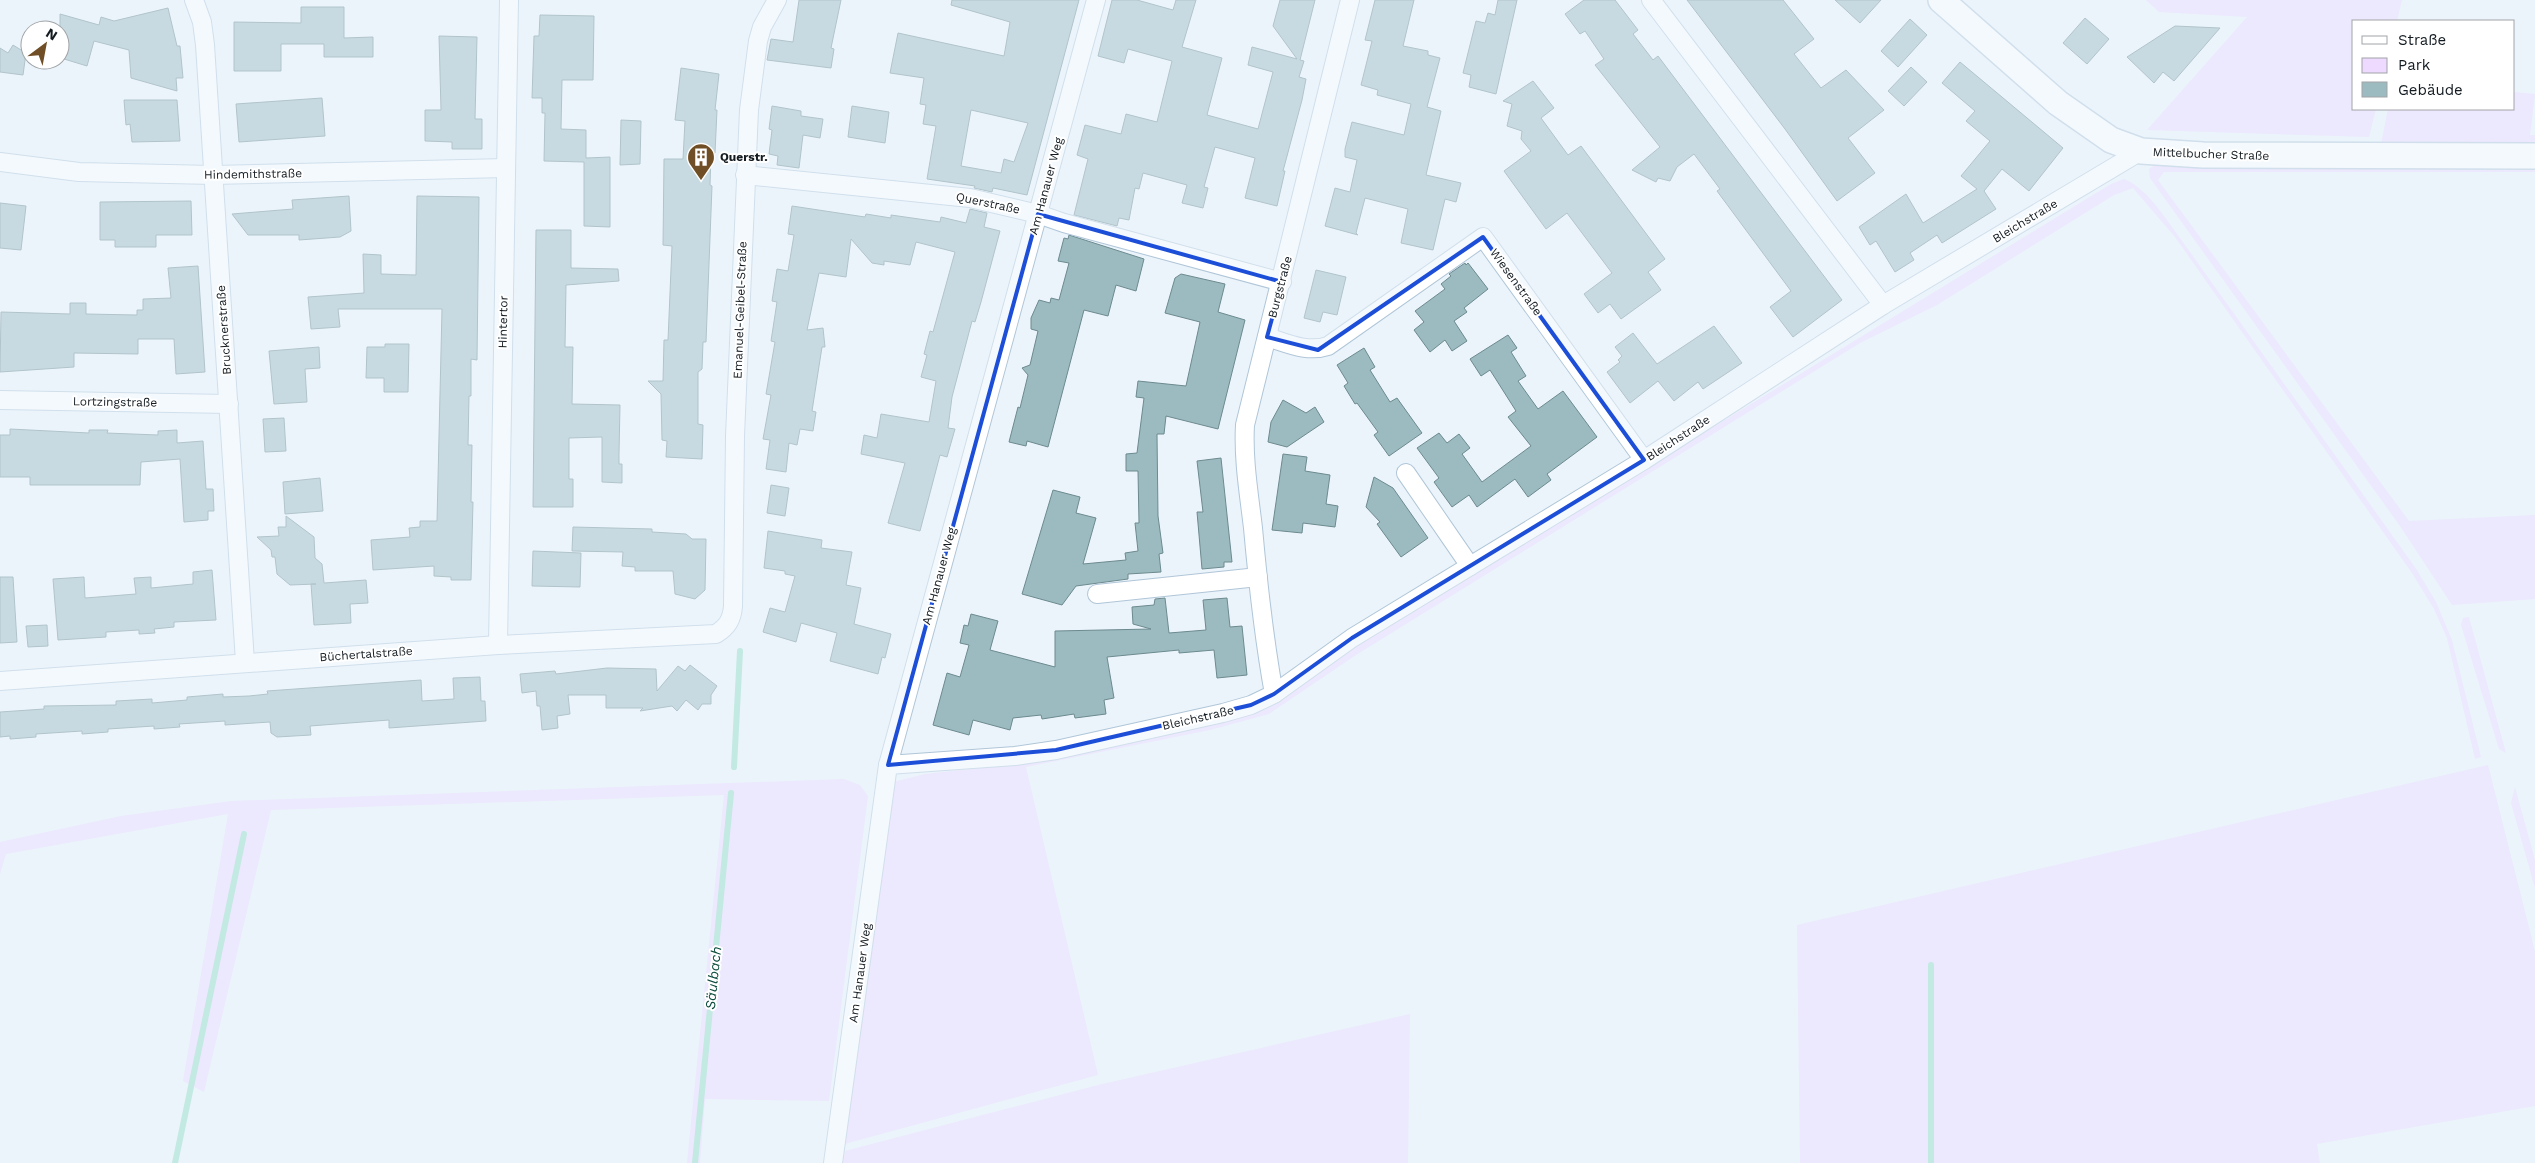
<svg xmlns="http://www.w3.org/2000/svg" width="2535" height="1163" viewBox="0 0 2535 1163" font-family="'Work Sans',sans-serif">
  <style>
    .green { fill: #eed9ff }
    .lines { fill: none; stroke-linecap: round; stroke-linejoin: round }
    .stream { stroke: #92dbc5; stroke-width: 6 }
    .building { fill: #9cbbc0; stroke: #6c8a8f; fill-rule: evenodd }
    .minor-casing { stroke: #b0c6d8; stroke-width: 20 }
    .secondary-casing { stroke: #b0c6d8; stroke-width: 28 }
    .minor { stroke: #fff; stroke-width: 18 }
    .secondary { stroke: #fff; stroke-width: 25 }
    .marked { fill: none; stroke: #1d4ed8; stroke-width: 4; stroke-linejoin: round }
    .labels { text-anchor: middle; stroke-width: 4; stroke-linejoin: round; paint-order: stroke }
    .street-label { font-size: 12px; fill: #141c22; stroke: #fff }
    .poi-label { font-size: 12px; font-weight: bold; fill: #141c22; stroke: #fff; text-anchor: start }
    .water-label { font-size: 14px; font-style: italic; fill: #0c4c3d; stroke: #fff }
  </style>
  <rect width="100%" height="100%" fill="#ebf4fb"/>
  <g class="green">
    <path d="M 2146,0 L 2402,0 L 2397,21 L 2354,21 L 2354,109 L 2376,109 L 2369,137 L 2147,130 L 2247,17 L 2159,12 Z"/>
    <path d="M 2514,92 L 2535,94 L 2530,135 L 2535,135 L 2535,145 L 2381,144 L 2388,109 L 2514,109 Z"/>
    <path d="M 2156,164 L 2535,164 L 2535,172 L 2164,172 L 2158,180 L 2409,521 L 2535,515 L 2535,599 L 2452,605 L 2400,526 L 2150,178 L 2149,169 Z"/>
    <path d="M 2124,179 C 2148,189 2165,218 2180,238 L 2417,570 L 2436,602 L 2452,640 L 2481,757 L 2475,759 L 2447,638 L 2434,609 L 2412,573 L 2175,237 L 2133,188 L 2114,195 L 1937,305 L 1860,343 L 1356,655 L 1269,714 L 1210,730 L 1026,767 L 1098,1075 L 841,1145 L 889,783 L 925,774 L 1024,763 L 1230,720 L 1350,649 L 2111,184 Z"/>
    <path d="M 2469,617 L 2506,753 L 2499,749 L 2461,625 L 2463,618 Z"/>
    <path d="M 2488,765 L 2535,951 L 2535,1106 L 2317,1144 L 2320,1163 L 1800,1163 L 1797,925 Z"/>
    <path d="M 844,779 L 860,785 L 868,796 L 829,1101 L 705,1099 L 700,1163 L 687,1163 L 724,795 L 271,810 L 204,1092 L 183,1081 L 228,814 L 6,854 L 0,874 L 0,842 L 121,816 L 231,801 Z"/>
    <path d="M 2515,787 L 2535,860 L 2535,888 L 2511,803 Z"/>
    <path d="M 1410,1014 L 1408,1163 L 843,1163 L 845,1151 L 1098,1085 Z"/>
  </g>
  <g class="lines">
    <g class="stream">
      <path d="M 734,767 L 740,651"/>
      <path d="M 1931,965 L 1931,1163"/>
      <path d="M 175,1163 L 244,834"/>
      <path d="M 695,1163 L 731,793"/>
    </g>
  </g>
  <g class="building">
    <path d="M 799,0 L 841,0 L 831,48 L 834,49 L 831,68 L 767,60 L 771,39 L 793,42 Z"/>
    <path d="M 952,0 L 1079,0 L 1027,195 L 993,188 L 992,192 L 974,188 L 975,186 L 927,179 L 936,126 L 923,124 L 926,105 L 920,104 L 924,78 L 890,73 L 898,33 L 1004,56 L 1010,22 L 951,5 ZM 971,110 L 1028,123 L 1014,162 L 1004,159 L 1001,173 L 961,166 Z"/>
    <path d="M 1112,0 L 1137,0 L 1173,10 L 1176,0 L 1196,0 L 1182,47 L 1222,58 L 1207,115 L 1258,129 L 1273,72 L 1248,65 L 1252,47 L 1297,59 L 1273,26 L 1280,0 L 1315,0 L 1300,60 L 1304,61 L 1299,77 L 1306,79 L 1302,100 L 1283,171 L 1285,171 L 1277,206 L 1245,198 L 1255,158 L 1215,147 L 1204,187 L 1208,188 L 1203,208 L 1182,203 L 1187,185 L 1143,173 L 1139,189 L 1135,188 L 1129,220 L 1119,218 L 1117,226 L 1074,215 L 1088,159 L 1077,155 L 1085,125 L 1121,134 L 1126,114 L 1157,122 L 1172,61 L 1128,49 L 1124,63 L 1098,56 Z"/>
    <path d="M 1375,0 L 1414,0 L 1403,46 L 1428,51 L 1428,55 L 1440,58 L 1427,107 L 1441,111 L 1426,175 L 1461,183 L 1456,202 L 1445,199 L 1433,250 L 1401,243 L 1408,209 L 1365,198 L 1356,233 L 1358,235 L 1325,226 L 1335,188 L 1350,192 L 1357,160 L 1345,157 L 1345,149 L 1352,122 L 1404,135 L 1411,104 L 1377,95 L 1378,90 L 1361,85 L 1372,41 L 1365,40 Z"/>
    <path d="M 1498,0 L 1517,0 L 1496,94 L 1469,87 L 1471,75 L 1463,73 L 1476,21 L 1485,23 L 1488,13 L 1495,15 Z"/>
    <path d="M 1584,0 L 1615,0 L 1638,30 L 1633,34 L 1653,60 L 1658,56 L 1842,300 L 1793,337 L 1770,307 L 1791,291 L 1717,191 L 1720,189 L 1694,154 L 1677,167 L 1670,181 L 1658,178 L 1656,182 L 1632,170 L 1660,147 L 1595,65 L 1604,59 L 1585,31 L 1580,34 L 1565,14 Z"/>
    <path d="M 1687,0 L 1783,0 L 1814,39 L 1794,54 L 1821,88 L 1846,70 L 1884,110 L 1848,138 L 1875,173 L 1837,201 L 1785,129 Z"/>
    <path d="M 1835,0 L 1881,0 L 1860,23 Z"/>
    <path d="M 301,7 L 344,7 L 344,38 L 373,37 L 373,57 L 324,57 L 324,44 L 281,44 L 281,71 L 234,71 L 234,22 L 301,23 Z"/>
    <path d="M 168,8 L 177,46 L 180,46 L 183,78 L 176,78 L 177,91 L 131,78 L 129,50 L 94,41 L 87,66 L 64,59 L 66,53 L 60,51 L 60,14 L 99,25 L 101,17 L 114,21 Z"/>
    <path d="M 540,15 L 594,16 L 593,80 L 562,80 L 561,129 L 586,130 L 586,158 L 610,157 L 610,227 L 584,226 L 584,162 L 544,161 L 545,113 L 542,113 L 542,98 L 532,98 L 534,36 L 539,36 Z"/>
    <path d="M 2085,18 L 2109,39 L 2087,64 L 2063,43 Z"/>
    <path d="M 1910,19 L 1927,35 L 1898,67 L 1881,51 Z"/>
    <path d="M 2175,26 L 2220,28 L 2174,81 L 2163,72 L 2154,83 L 2127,57 Z"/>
    <path d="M 439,36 L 477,37 L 475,119 L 482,119 L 482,149 L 452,149 L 452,142 L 425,141 L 425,110 L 441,110 Z"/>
    <path d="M 13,45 L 26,53 L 23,75 L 0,72 L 0,48 L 8,53 Z"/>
    <path d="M 1960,62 L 2063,148 L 2029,191 L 2002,169 L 1984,191 L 1996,209 L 1942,243 L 1937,235 L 1910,253 L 1914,260 L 1895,272 L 1876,241 L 1870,245 L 1859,227 L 1906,194 L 1923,223 L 1977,189 L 1961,176 L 1990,141 L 1966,121 L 1975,111 L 1942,83 Z"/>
    <path d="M 1911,67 L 1927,82 L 1904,106 L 1888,91 Z"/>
    <path d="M 681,68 L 719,74 L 715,110 L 717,110 L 715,153 L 711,153 L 710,185 L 712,186 L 706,342 L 703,342 L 702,369 L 698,372 L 698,424 L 703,425 L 702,459 L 666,457 L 667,441 L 662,440 L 661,394 L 648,381 L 663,381 L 664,340 L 668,340 L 672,246 L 663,245 L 664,159 L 683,159 L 685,121 L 675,120 Z"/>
    <path d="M 1533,81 L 1554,108 L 1541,118 L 1568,155 L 1581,146 L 1665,259 L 1648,272 L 1661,290 L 1621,319 L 1610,304 L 1598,313 L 1584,294 L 1612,273 L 1567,213 L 1546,229 L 1504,171 L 1531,151 L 1521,139 L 1522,131 L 1507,126 L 1512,104 L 1503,101 Z"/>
    <path d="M 322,98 L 325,136 L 239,142 L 236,104 Z"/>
    <path d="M 124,100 L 177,100 L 180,141 L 132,142 L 130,124 L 126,125 Z"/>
    <path d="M 772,106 L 801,111 L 801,116 L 823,119 L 820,138 L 803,135 L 799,168 L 777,165 L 778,156 L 769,154 L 772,130 L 769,129 Z"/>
    <path d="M 852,106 L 889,112 L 885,143 L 848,137 Z"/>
    <path d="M 621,120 L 641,121 L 640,164 L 620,165 Z"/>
    <path d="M 349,196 L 351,231 L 340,237 L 299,240 L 299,235 L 248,235 L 232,214 L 293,209 L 292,200 Z"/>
    <path d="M 417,196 L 479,197 L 477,360 L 471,359 L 471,396 L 469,396 L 468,445 L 472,445 L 471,502 L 473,502 L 471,580 L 451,580 L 451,577 L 434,576 L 434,566 L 373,570 L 371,540 L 410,537 L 409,528 L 420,527 L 420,521 L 437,521 L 442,309 L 338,309 L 340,327 L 311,329 L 308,297 L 364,293 L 363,254 L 381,255 L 381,274 L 416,275 Z"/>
    <path d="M 191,201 L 192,235 L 156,235 L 156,247 L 115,247 L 115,240 L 100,240 L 100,202 Z"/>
    <path d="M 0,203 L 26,206 L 21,250 L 0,248 Z"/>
    <path d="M 792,206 L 865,217 L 866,214 L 891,218 L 891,215 L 940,222 L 941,217 L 966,223 L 970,209 L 987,213 L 984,227 L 1000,231 L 981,302 L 975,322 L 972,321 L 952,397 L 948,428 L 955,429 L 947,457 L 940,455 L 920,531 L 888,523 L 905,463 L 861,454 L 864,435 L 877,438 L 881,414 L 929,422 L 936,381 L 921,377 L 927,355 L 924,354 L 930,331 L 933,332 L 955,252 L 916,242 L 910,265 L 884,261 L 884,265 L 872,263 L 851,239 L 846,277 L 819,273 L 807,330 L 823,328 L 825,347 L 822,347 L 812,411 L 816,412 L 813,431 L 800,429 L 797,445 L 789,443 L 786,472 L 766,469 L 770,440 L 763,439 L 771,395 L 766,394 L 775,342 L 771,341 L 777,302 L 772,301 L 777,269 L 788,271 L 794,235 L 788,234 Z"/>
    <path d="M 536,230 L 571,230 L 571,268 L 618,269 L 619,281 L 566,285 L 565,347 L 573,347 L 572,404 L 620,405 L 619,454 L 619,464 L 622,464 L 622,483 L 602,482 L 602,437 L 569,438 L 569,479 L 573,479 L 573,507 L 533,507 Z"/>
    <path d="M 1069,235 L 1144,259 L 1136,291 L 1116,285 L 1108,316 L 1084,310 L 1048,447 L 1027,441 L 1026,446 L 1009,442 L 1018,407 L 1020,408 L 1028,375 L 1022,368 L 1030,365 L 1038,331 L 1031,329 L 1031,318 L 1039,300 L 1050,303 L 1051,298 L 1059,300 L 1069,263 L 1058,261 L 1064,238 L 1068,239 Z"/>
    <path d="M 1465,263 L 1466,265 L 1468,263 L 1488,289 L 1464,308 L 1467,312 L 1454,321 L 1467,341 L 1452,351 L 1445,340 L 1430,352 L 1414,330 L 1424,322 L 1415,311 L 1445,289 L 1441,284 L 1451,276 L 1449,274 Z"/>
    <path d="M 198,266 L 205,372 L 176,374 L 174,339 L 138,339 L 138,354 L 74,353 L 74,367 L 0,372 L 1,312 L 70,314 L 70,303 L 86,303 L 86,314 L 137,315 L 137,310 L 143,310 L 143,299 L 171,298 L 168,268 Z"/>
    <path d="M 1316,270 L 1346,277 L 1337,315 L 1323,312 L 1320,322 L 1304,318 Z"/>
    <path d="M 1181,274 L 1225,284 L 1218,312 L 1245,320 L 1218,429 L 1166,416 L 1164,434 L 1157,434 L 1158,516 L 1163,553 L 1159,554 L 1161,572 L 1128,574 L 1128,579 L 1076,586 L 1062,605 L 1022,594 L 1053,490 L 1080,497 L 1076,513 L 1096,518 L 1083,564 L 1126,560 L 1125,553 L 1138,551 L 1135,523 L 1139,523 L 1138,471 L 1126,471 L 1126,454 L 1137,453 L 1144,398 L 1136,397 L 1138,381 L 1186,386 L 1200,322 L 1165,313 L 1175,278 Z"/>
    <path d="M 1714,326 L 1742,363 L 1703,389 L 1698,382 L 1674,401 L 1658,381 L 1630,403 L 1607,372 L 1620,362 L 1618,360 L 1622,356 L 1615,347 L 1633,333 L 1657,364 Z"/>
    <path d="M 1508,335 L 1517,348 L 1511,352 L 1526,376 L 1518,381 L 1538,409 L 1563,391 L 1597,437 L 1547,474 L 1551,480 L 1528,497 L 1515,479 L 1477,507 L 1469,495 L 1452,507 L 1434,482 L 1439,478 L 1417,448 L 1439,433 L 1447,443 L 1459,434 L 1470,448 L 1462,454 L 1482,482 L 1531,446 L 1508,417 L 1516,411 L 1490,370 L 1481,376 L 1470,359 Z"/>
    <path d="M 385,344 L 409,344 L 408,392 L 384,392 L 384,378 L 366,378 L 367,347 L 385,347 Z"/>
    <path d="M 319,347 L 320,368 L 305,369 L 307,402 L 274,404 L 269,351 Z"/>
    <path d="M 1364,348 L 1375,367 L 1370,370 L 1390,402 L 1397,398 L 1422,433 L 1389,456 L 1374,435 L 1378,432 L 1357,403 L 1355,404 L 1344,386 L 1348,383 L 1337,365 Z"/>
    <path d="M 1283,400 L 1306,413 L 1315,407 L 1324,422 L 1287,447 L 1268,442 L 1271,422 Z"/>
    <path d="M 284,418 L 286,451 L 265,452 L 263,419 Z"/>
    <path d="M 10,429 L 89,433 L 89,430 L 108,430 L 107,433 L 158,435 L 158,431 L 177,430 L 177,443 L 203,441 L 206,489 L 213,489 L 214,511 L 208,511 L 208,520 L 184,522 L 180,459 L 141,462 L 140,485 L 30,485 L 30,477 L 0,477 L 0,435 L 10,435 Z"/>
    <path d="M 1283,454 L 1307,457 L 1305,471 L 1330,475 L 1326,504 L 1338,506 L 1335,527 L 1303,523 L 1302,533 L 1272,530 Z"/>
    <path d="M 1221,458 L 1232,562 L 1224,562 L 1224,567 L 1202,569 L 1197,512 L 1203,512 L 1197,461 Z"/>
    <path d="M 1374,477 L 1393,488 L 1428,538 L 1401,557 L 1377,524 L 1380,522 L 1366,507 Z"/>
    <path d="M 320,478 L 323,511 L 285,514 L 283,482 Z"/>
    <path d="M 771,485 L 789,488 L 785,516 L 767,513 Z"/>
    <path d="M 286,516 L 314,537 L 315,558 L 322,564 L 324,583 L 366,580 L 368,603 L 350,604 L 351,623 L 314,625 L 311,584 L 316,584 L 290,585 L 277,574 L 275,557 L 272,557 L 271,550 L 257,537 L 279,536 L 278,527 L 286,527 Z"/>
    <path d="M 573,527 L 652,529 L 652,532 L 686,534 L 692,539 L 706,539 L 705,590 L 695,599 L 675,594 L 673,571 L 635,571 L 635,567 L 622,566 L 623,552 L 572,551 Z"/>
    <path d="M 768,531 L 822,540 L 821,548 L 852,552 L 846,585 L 861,588 L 854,624 L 891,634 L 885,658 L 882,657 L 878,674 L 830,661 L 837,633 L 801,623 L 796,642 L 763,632 L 770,608 L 785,612 L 795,576 L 785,574 L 785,571 L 764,568 Z"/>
    <path d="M 533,551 L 581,553 L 580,587 L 532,586 Z"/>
    <path d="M 212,570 L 216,620 L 174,622 L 174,627 L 154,629 L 155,633 L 139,634 L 139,630 L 106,632 L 106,637 L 58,640 L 53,579 L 84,577 L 85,598 L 136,594 L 134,578 L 151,577 L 151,588 L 193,584 L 193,572 Z"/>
    <path d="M 0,577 L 13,577 L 17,642 L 0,643 Z"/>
    <path d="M 1165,598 L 1169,633 L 1206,630 L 1203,600 L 1227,598 L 1230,627 L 1242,626 L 1247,675 L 1217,678 L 1214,650 L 1179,653 L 1179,650 L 1107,657 L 1114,698 L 1104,700 L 1106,714 L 1075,718 L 1074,714 L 1042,719 L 1041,715 L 1013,718 L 1010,730 L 973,720 L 969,735 L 933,725 L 947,673 L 960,677 L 969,645 L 960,643 L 964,625 L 968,626 L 971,614 L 998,621 L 990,650 L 1055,667 L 1055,631 L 1151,629 L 1133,624 L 1132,607 L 1154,605 L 1155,599 Z"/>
    <path d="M 47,625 L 48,646 L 28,647 L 26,626 Z"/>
    <path d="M 690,665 L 717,686 L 711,695 L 711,704 L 702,704 L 698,710 L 686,700 L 677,711 L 672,706 L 640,711 L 643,708 L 606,708 L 606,695 L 568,695 L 570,714 L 557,716 L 558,728 L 542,730 L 540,706 L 537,706 L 536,691 L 522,693 L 520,674 L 555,671 L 556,674 L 607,668 L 656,669 L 657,691 L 678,666 L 685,671 Z"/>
    <path d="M 480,677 L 481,701 L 485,701 L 486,721 L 389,728 L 389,720 L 310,726 L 311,735 L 277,737 L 271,733 L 270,722 L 225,725 L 225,721 L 179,724 L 180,727 L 154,729 L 154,726 L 108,729 L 108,732 L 82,734 L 82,731 L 36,734 L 36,737 L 10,739 L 10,736 L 0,737 L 0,712 L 44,709 L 44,706 L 116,705 L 116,701 L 152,699 L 152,703 L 187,700 L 187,697 L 223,694 L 223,697 L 249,696 L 268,694 L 267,691 L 421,680 L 422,701 L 454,699 L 453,678 Z"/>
  </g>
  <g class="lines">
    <g class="minor-casing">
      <g id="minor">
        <path d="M 194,0 L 202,22 L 205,45 L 245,662"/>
        <path d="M 1651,0 L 1883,305"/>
        <path d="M 0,162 L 79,172 L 213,175 L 506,168"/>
        <path d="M 745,175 L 970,198 L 1038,214 L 1064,223 L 1282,282"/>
        <path d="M 1267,337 C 1287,343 1307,353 1328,346 L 1483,237 L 1644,460"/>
        <path d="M 0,400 L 229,404"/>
        <path d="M 1406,473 L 1470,566"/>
        <path d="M 1097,594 L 1258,577"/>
        <path d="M 498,645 L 509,0"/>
        <path d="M 0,681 L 498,645 L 716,634 C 727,627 732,620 733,606 L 735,436 L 749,110 L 758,41 L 762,27 L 777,0"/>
        <path d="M 1274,694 C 1264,639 1258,584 1253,528 C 1249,494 1243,459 1245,425 L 1350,0"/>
        <path d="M 888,765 L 1015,756 L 1056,750 L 1223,713 L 1251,705 L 1274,694 L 1352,638 L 1644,460 L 1883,305 L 2141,151"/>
        <path d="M 833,1163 L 888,765 L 1096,0"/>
      </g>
    </g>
    <g class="secondary-casing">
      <path id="secondary" d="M 1941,0 L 2058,103 L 2111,140 L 2141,151 L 2203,155 L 2535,156"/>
    </g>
    <use href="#minor" class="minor"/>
    <use href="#secondary" class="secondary"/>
  </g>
  <path d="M0 0H2535V1163H0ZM 1038,214 L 1282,282 L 1267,337 L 1318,350 L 1483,237 L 1644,460 L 1352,638 L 1274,694 L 1251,705 L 1056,750 L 888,765 Z" fill="#ebf4fb" fill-opacity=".55" fill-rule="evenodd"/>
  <path class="marked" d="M 1038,214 L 1282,282 L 1267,337 L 1318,350 L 1483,237 L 1644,460 L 1352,638 L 1274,694 L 1251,705 L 1056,750 L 888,765 Z"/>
  <defs>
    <g id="building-pin" transform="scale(1.4375)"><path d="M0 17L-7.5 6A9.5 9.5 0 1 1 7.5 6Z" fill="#704f26" stroke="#fff"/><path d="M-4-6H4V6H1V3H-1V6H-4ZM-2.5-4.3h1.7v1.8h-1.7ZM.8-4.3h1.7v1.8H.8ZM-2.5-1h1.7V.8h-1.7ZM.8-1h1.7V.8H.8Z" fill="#fff"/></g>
  </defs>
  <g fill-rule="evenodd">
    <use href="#building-pin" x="701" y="157"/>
  </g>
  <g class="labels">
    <g class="street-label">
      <text transform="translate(2211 154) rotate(2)" y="4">Mittelbucher Straße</text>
      <text transform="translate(253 174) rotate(-1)" y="4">Hindemithstraße</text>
      <text transform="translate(1046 186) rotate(-75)" y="4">Am Hanauer Weg</text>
      <text transform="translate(988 203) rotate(12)" y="4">Querstraße</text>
      <text transform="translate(2025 221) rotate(-31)" y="4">Bleichstraße</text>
      <text transform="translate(1516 282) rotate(54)" y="4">Wiesenstraße</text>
      <text transform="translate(1280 287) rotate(-75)" y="4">Burgstraße</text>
      <text transform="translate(740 310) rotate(-88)" y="4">Emanuel-Geibel-Straße</text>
      <text transform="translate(503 322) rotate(-89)" y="4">Hintertor</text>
      <text transform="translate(224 330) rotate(-94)" y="4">Brucknerstraße</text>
      <text transform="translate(115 402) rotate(1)" y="4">Lortzingstraße</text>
      <text transform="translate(1678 438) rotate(-33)" y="4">Bleichstraße</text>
      <text transform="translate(939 576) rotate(-75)" y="4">Am Hanauer Weg</text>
      <text transform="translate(366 654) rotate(-4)" y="4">Büchertalstraße</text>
      <text transform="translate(1198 718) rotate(-13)" y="4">Bleichstraße</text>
      <text transform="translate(860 973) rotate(-82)" y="4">Am Hanauer Weg</text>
    </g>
    <g class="poi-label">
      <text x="720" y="161">Querstr.</text>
    </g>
    <g class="water-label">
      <text transform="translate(713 978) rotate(-84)" y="5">Säulbach</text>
    </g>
  </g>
  <rect x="2352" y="20" width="162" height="90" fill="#ffffff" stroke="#a1a4a7"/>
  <rect x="2362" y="36" width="25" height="8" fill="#ffffff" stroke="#a1a4a7"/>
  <text x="2398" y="45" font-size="15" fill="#141c22">Straße</text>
  <rect x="2362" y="58" width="25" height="15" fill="#eed9ff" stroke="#a1a4a7"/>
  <text x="2398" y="70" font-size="15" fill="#141c22">Park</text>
  <rect x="2362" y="82" width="25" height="15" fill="#9cbbc0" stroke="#a1a4a7"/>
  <text x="2398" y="95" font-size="15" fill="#141c22">Gebäude</text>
  <g transform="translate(45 45) rotate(32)"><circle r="24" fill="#ffffff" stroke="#a1a4a7"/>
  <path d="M0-4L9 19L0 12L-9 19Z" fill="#704f26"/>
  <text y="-8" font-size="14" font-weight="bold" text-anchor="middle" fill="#141c22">N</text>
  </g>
</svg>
